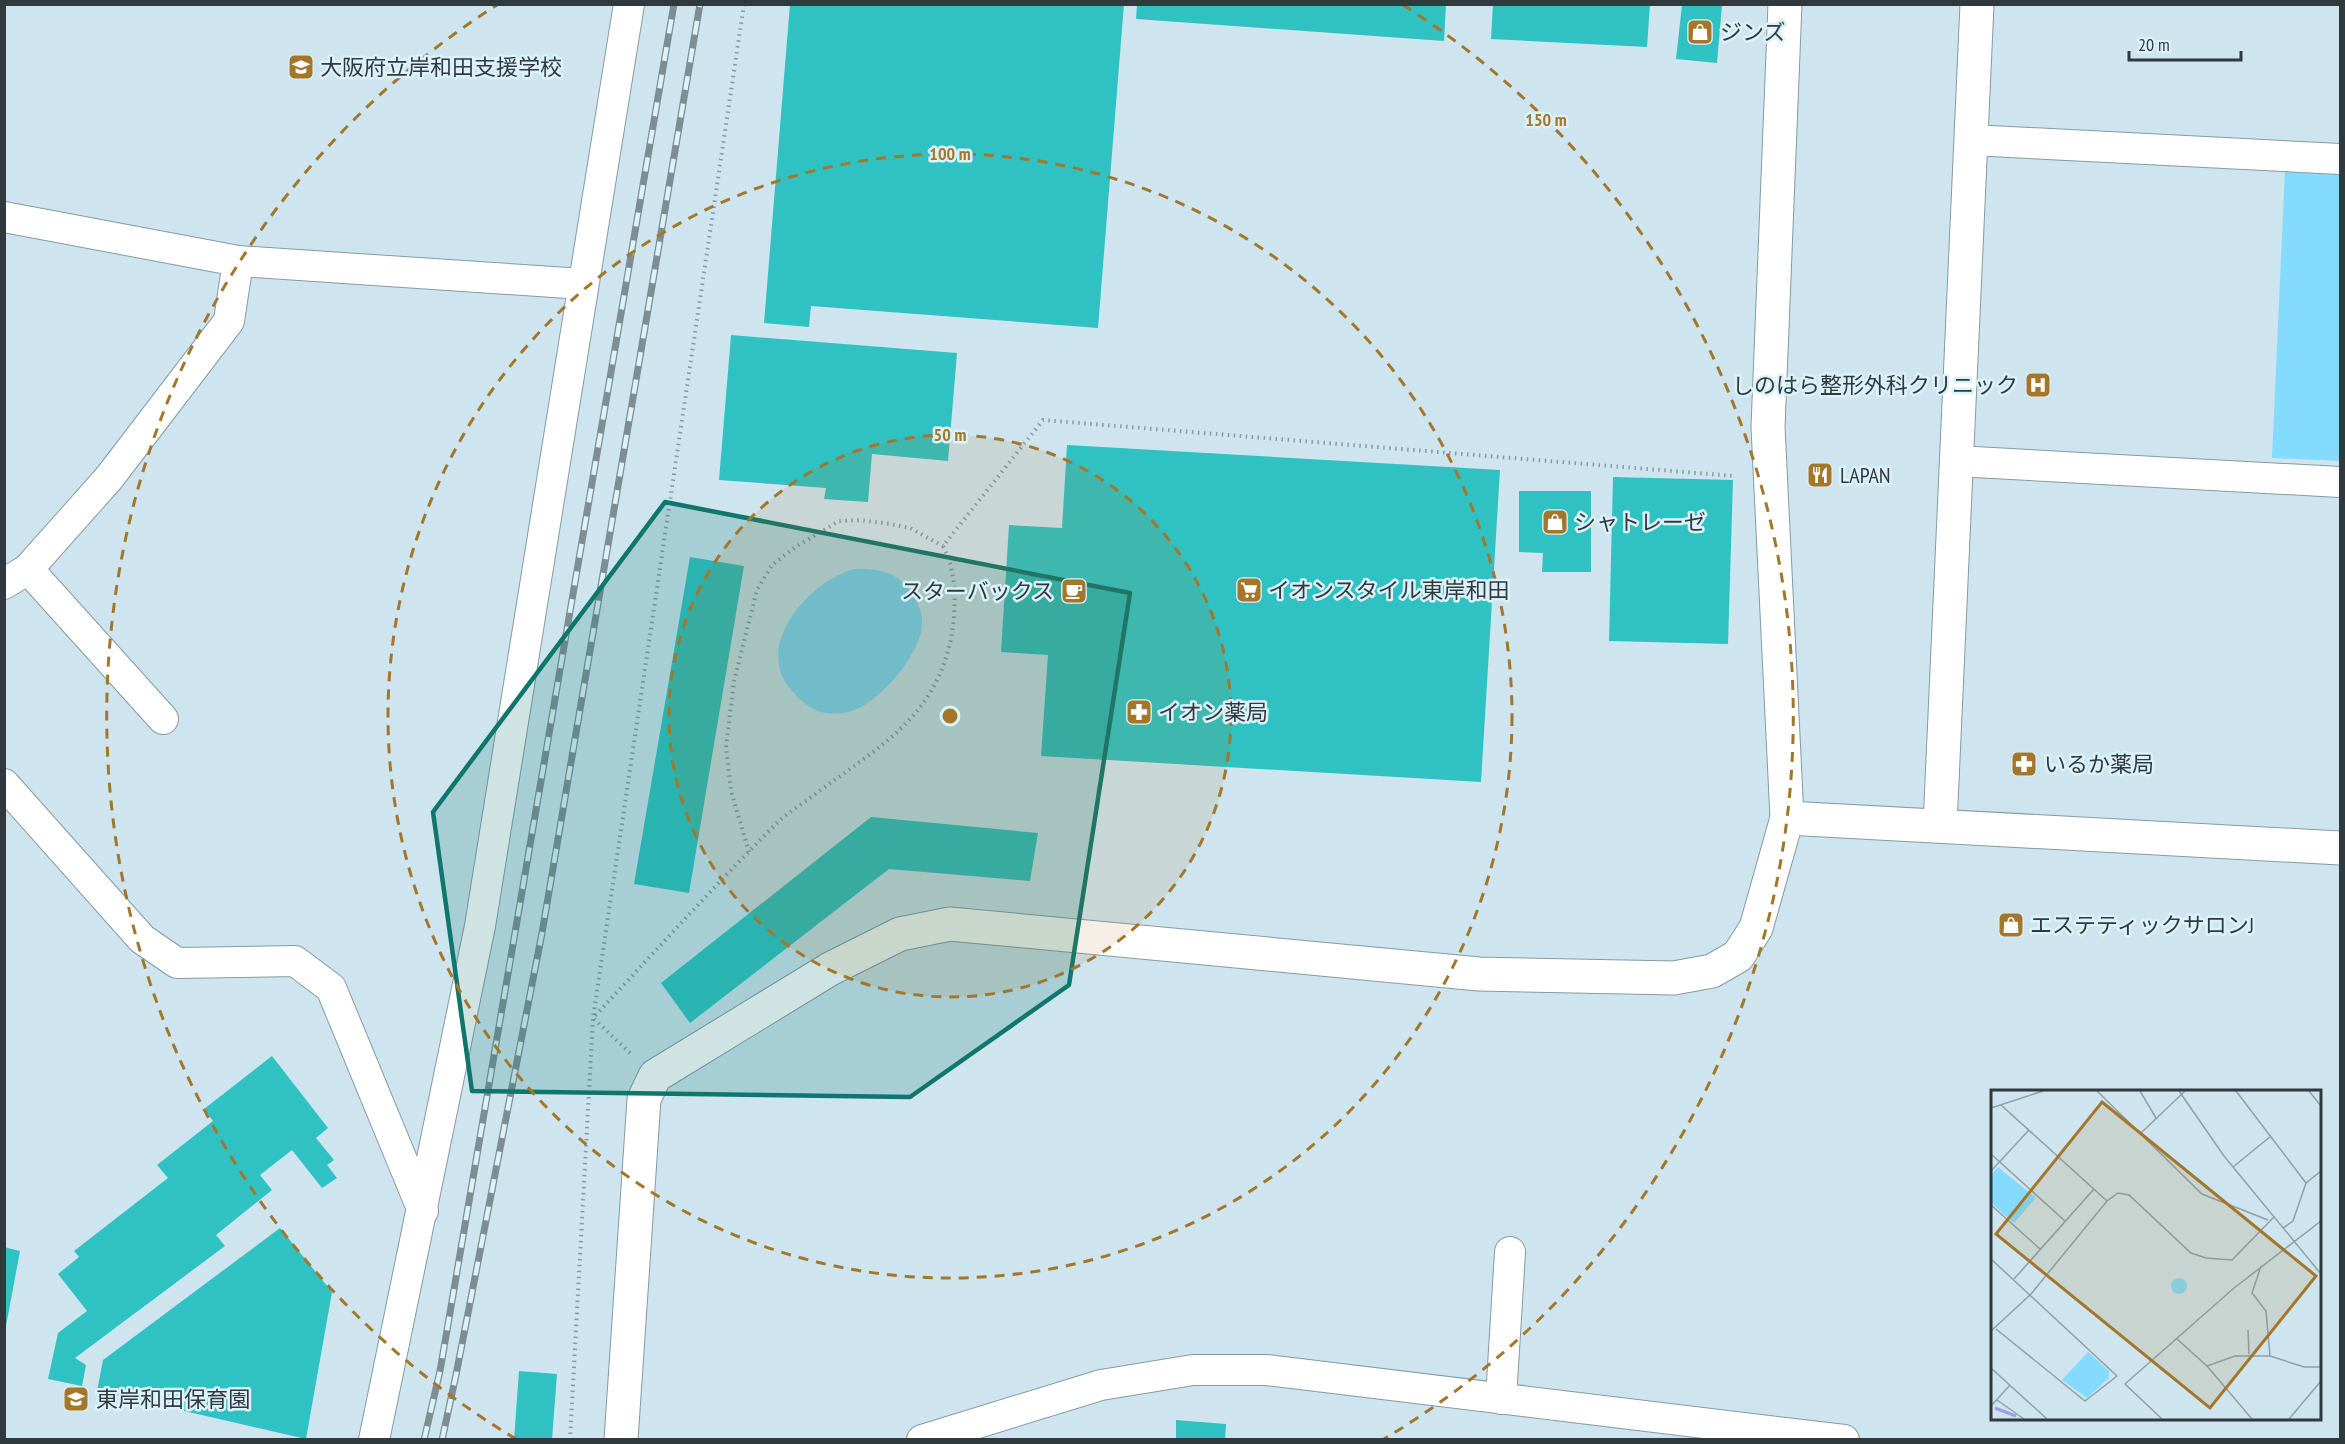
<svg xmlns="http://www.w3.org/2000/svg" width="2345" height="1444" viewBox="0 0 2345 1444" font-family="'PT Sans Narrow','Noto Sans JP',sans-serif">
  <style>
    .green { fill: #84dbfd }
    .building { fill: #30c2c2 }
    .lines { fill: none; stroke-linecap: round; stroke-linejoin: round }
    .minor-casing { stroke: #859ba4; stroke-width: 32 }
    .tertiary-casing { stroke: #859ba4; stroke-width: 35 }
    .path { stroke: #8999a0; stroke-width: 4; stroke-dasharray: 1.5 4.5; stroke-linecap: butt }
    .minor { stroke: #fff; stroke-width: 30 }
    .tertiary { stroke: #fff; stroke-width: 33 }
    .rail-casing { stroke: #7e8d94; stroke-width: 7 }
    .rail { stroke: #dbf2fb; stroke-width: 4.5; stroke-dasharray: 14; stroke-linecap: butt }
    .marked { fill: #0f766e; fill-opacity: 0.2; stroke: #0f766e; stroke-width: 4.5; stroke-linejoin: round }
    .ring { fill: none; stroke: #a47629; stroke-width: 3; stroke-dasharray: 10 8 }
    .labels { text-anchor: middle; stroke-width: 5; stroke-linejoin: round; paint-order: stroke }
    .poi-label { font-size: 22px; fill: #30393d; stroke: #dbf2fb; text-anchor: start }
    .inset-river { fill: none; stroke: #9f9dee; stroke-width: 3 }
    .inset-road { fill: none; stroke: #8fa0a7; stroke-width: 1.5 }
    .view { fill: #a47629; fill-opacity: 0.15; stroke: #a47629; stroke-width: 3 }
    .inset-edge { fill: none; stroke: #30393d; stroke-width: 3 }
    .centre { fill: #a47629; stroke: #dbf2fb; stroke-width: 3 }
    .ring-label { font-size: 18px; text-anchor: middle; font-weight: bold; fill: #a47629; stroke: #dbf2fb; stroke-width: 5; stroke-linejoin: round; paint-order: stroke }
  </style>
  <rect width="100%" height="100%" fill="#cee4ee"/>
  <g class="green">
    <path d="M 2285,169 L 2340,172 L 2340,461 L 2272,458 Z"/>
    <path d="M 854,569 C 878,569 895,570 910,591 C 916,600 922,609 922,620 C 924,650 886,694 861,707 C 848,714 835,715 821,712 C 811,709 802,702 795,694 C 749,650 807,582 854,569 Z"/>
  </g>
  <g class="building">
    <path d="M 790,4 L 1124,4 L 1098,328 L 811,306 L 809,327 L 764,323 Z"/>
    <path d="M 1137,4 L 1446,4 L 1444,41 L 1136,19 Z"/>
    <path d="M 1493,4 L 1650,4 L 1647,47 L 1491,39 Z"/>
    <path d="M 1682,5 L 1722,5 L 1717,63 L 1676,59 Z"/>
    <path d="M 731,335 L 957,353 L 948,461 L 872,454 L 868,502 L 824,499 L 826,488 L 719,480 Z"/>
    <path d="M 1067,445 L 1500,470 L 1481,782 L 1041,756 L 1048,655 L 1001,652 L 1009,525 L 1062,528 Z"/>
    <path d="M 1613,477 L 1733,480 L 1728,644 L 1609,641 Z"/>
    <path d="M 1519,491 L 1591,491 L 1591,572 L 1542,572 L 1543,553 L 1519,552 Z"/>
    <path d="M 690,557 L 744,566 L 689,893 L 634,884 Z"/>
    <path d="M 871,817 L 1038,833 L 1030,881 L 889,869 L 690,1023 L 661,983 Z"/>
    <path d="M 272,1056 L 328,1128 L 316,1138 L 334,1160 L 327,1165 L 337,1178 L 322,1188 L 292,1150 L 260,1175 L 272,1190 L 216,1235 L 225,1246 L 75,1358 L 86,1365 L 82,1386 L 48,1379 L 58,1333 L 87,1311 L 58,1274 L 79,1257 L 74,1251 L 168,1178 L 157,1165 L 213,1121 L 204,1109 Z"/>
    <path d="M 280,1228 L 332,1292 L 306,1439 L 97,1391 L 103,1360 Z"/>
    <path d="M 4,1247 L 20,1251 L 6,1326 L 4,1326 Z"/>
    <path d="M 519,1371 L 557,1374 L 552,1440 L 514,1440 Z"/>
    <path d="M 1176,1420 L 1226,1424 L 1225,1440 L 1176,1440 Z"/>
  </g>
  <g class="lines">
    <g class="minor-casing">
      <g id="minor">
        <path d="M 1971,140 L 2340,159"/>
        <path d="M 4,217 L 238,261 L 583,284"/>
        <path d="M 1956,461 L 2340,482"/>
        <path d="M 28,569 L 163,719"/>
        <path d="M 4,584 L 28,569 L 109,478 L 229,321 L 238,261"/>
        <path d="M 4,784 L 142,939 L 177,963 L 295,961 L 331,988 L 423,1211"/>
        <path d="M 1501,1399 L 1510,1252"/>
        <path d="M 374,1440 L 480,926 L 629,4"/>
        <path d="M 922,1440 L 1101,1385 L 1193,1370 L 1266,1370 L 1844,1440"/>
      </g>
    </g>
    <g class="tertiary-casing">
      <g id="tertiary">
        <path d="M 1787,818 L 2340,848"/>
        <path d="M 1940,826 L 1977,4"/>
        <path d="M 621,1440 L 644,1099 L 655,1076 L 830,969 L 900,934 L 950,924 L 1479,974 L 1674,978 L 1712,971 L 1738,956 L 1756,928 L 1787,818 L 1768,427 L 1785,4"/>
      </g>
    </g>
    <g class="path">
      <path d="M 749,852 L 731,791 L 726,747 L 734,681 L 757,590 L 772,565 L 797,546 L 839,521 L 860,520 L 891,524 L 910,528 L 943,546"/>
      <path d="M 630,1053 L 593,1018 L 744,4"/>
      <path d="M 570,1440 L 593,1018 C 653,954 712,888 774,826 C 785,814 801,805 814,795 C 880,746 941,715 953,626 C 956,598 956,571 943,546 L 1043,420 L 1734,476"/>
    </g>
    <use href="#minor" class="minor"/>
    <use href="#tertiary" class="tertiary"/>
    <g class="rail-casing">
      <g id="rail">
        <path d="M 424,1440 L 440,1371 L 674,4"/>
        <path d="M 442,1440 L 456,1375 L 542,933 L 700,4"/>
      </g>
    </g>
    <use href="#rail" class="rail"/>
  </g>
  <path class="marked" d="M 665,502 L 1130,593 L 1069,985 L 910,1097 L 472,1091 L 433,812 Z"/>
  <circle cx="950" cy="716" r="281" fill="#a47629" fill-opacity=".12"/>
  <g class="ring">
    <circle cx="950" cy="716" r="281"/>
    <circle cx="950" cy="716" r="562"/>
    <path d="M516 1439A843 843 0 0 1 497 5M1403 5A843 843 0 0 1 1384 1439"/>
  </g>
  <defs>
    <g id="shop-square" transform="scale(1.35)"><rect x="-9" y="-9" width="18" height="18" rx="4" fill="#a47629" stroke="#dbf2fb"/><path d="M-5-2.5h2.3a2.7 3.5 0 0 1 5.4 0H5L5.5 6h-11ZM-1.5-2.5h3a1.5 2.3 0 0 0-3 0Z" fill="#fff"/></g>
    <g id="school-square" transform="scale(1.35)"><rect x="-9" y="-9" width="18" height="18" rx="4" fill="#a47629" stroke="#dbf2fb"/><path d="M0-5L7-2L0 1L-7-2ZM-4 1L0 2.5L4 1V4Q0 6-4 4Z" fill="#fff"/></g>
    <g id="hospital-square" transform="scale(1.35)"><rect x="-9" y="-9" width="18" height="18" rx="4" fill="#a47629" stroke="#dbf2fb"/><path d="M-5-5h3v3.5h4V-5h3V5h-3V1.5h-4V5h-3Z" fill="#fff"/></g>
    <g id="restaurant-square" transform="scale(1.35)"><rect x="-9" y="-9" width="18" height="18" rx="4" fill="#a47629" stroke="#dbf2fb"/><path d="M-5-6h1v4h1v-4h1v4h1v-4h1v5L-1.5 .5V6h-2V.5L-5-1ZM5-6V6H3V1.5H1.5Q1.5-4 5-6Z" fill="#fff"/></g>
    <g id="supermarket-square" transform="scale(1.35)"><rect x="-9" y="-9" width="18" height="18" rx="4" fill="#a47629" stroke="#dbf2fb"/><path d="M-6-5.5h2.5l.6 2H6L4.5 2H-2.5L-4.4-4H-6ZM-1.5 3.2a1.3 1.3 0 1 0 .1 0ZM3 3.2a1.3 1.3 0 1 0 .1 0Z" fill="#fff"/></g>
    <g id="cafe-square" transform="scale(1.35)"><rect x="-9" y="-9" width="18" height="18" rx="4" fill="#a47629" stroke="#dbf2fb"/><path d="M-5.5-4.5H6V0H3Q3 3.5 0 3.5H-2.5Q-5.5 3.5-5.5 0ZM3-3.2v2h1.7v-2ZM-6 4.5H4V6H-6Z" fill="#fff"/></g>
    <g id="pharmacy-square" transform="scale(1.35)"><rect x="-9" y="-9" width="18" height="18" rx="4" fill="#a47629" stroke="#dbf2fb"/><path d="M-2-6h4v4h4v4h-4v4h-4v-4h-4v-4h4Z" fill="#fff"/></g>
  </defs>
  <g fill-rule="evenodd">
    <use href="#shop-square" x="1700" y="32"/>
    <use href="#school-square" x="301" y="67"/>
    <use href="#hospital-square" x="2038" y="385"/>
    <use href="#restaurant-square" x="1820" y="475"/>
    <use href="#shop-square" x="1555" y="522"/>
    <use href="#supermarket-square" x="1249" y="590"/>
    <use href="#cafe-square" x="1074" y="591"/>
    <use href="#pharmacy-square" x="1139" y="712"/>
    <use href="#pharmacy-square" x="2024" y="764"/>
    <use href="#shop-square" x="2011" y="925"/>
    <use href="#school-square" x="76" y="1399"/>
  </g>
  <g class="labels">
    <g class="poi-label">
      <text x="1720" y="40">ジンズ</text>
      <text x="320" y="75">大阪府立岸和田支援学校</text>
      <text x="2018" y="393" text-anchor="end">しのはら整形外科クリニック</text>
      <text x="1840" y="483">LAPAN</text>
      <text x="1574" y="530">シャトレーゼ</text>
      <text x="1268" y="598">イオンスタイル東岸和田</text>
      <text x="1054" y="599" text-anchor="end">スターバックス</text>
      <text x="1158" y="720">イオン薬局</text>
      <text x="2044" y="772">いるか薬局</text>
      <text x="2030" y="933">エステティックサロンJ</text>
      <text x="96" y="1407">東岸和田保育園</text>
    </g>
  </g>
  <g transform="translate(1991 1090)">
    <rect width="330" height="330" fill="#cee4ee"/>
    <path d="M 7,77 L 45,108 L 23,133 L 0,113 L 0,85 ZM180 196a8 8 0 1 1 16 0a8 8 0 1 1-16 0ZM 97,262 L 118,281 L 118,288 L 96,308 L 71,290 Z" fill="#84dbfd"/>
    <path class="inset-river" d="M 4,318 L 25,326"/>
    <path class="inset-road" d="M 106,1 L 211,104 L 277,130M 149,1 L 165,28M 188,1 L 233,66 L 330,184M 245,1 L 315,93M 318,1 L 330,16M 10,15 L 116,111M 0,18 L 52,1M 150,43 L 194,1M 0,64 L 74,131M 242,77 L 280,46M 0,81 L 38,40M 0,115 L 49,159M 292,138 L 302,131 L 315,93 L 330,81M 0,169 L 126,286 L 94,311 L 5,239M 270,176 L 261,203 L 275,221 L 279,266 L 313,277 L 330,277M 23,189 L 103,99M 257,240 L 258,264M 0,241 L 40,204 L 116,111 L 127,103 L 138,105 L 200,163 L 215,168 L 241,170 L 283,127M 186,249 L 216,276 L 261,329M 216,276 L 244,266 L 279,266M 0,278 L 56,329M 6,310 L 33,329M 0,316 L 19,295M 171,329 L 134,294 L 243,198 L 330,131M 298,329 L 330,291"/>
    <path class="view" d="M 111,12 L 325,186 L 219,318 L 5,144 Z"/>
    <rect width="330" height="330" class="inset-edge"/>
  </g>
  <circle cx="950" cy="716" r="9" class="centre"/>
  <g class="ring-label">
    <text x="1546" y="126">150 m</text>
    <text x="950" y="160">100 m</text>
    <text x="950" y="441">50 m</text>
  </g>
  <rect width="2345" height="1444" fill="none" stroke="#30393d" stroke-width="12"/>
  <path d="M2129 51v9h112v-9" fill="none" stroke="#30393d" stroke-width="3"/>
  <text x="2138" y="51" font-size="18" fill="#30393d" stroke="#dbf2fb" stroke-width="4.5" paint-order="stroke">20 m</text>
</svg>
